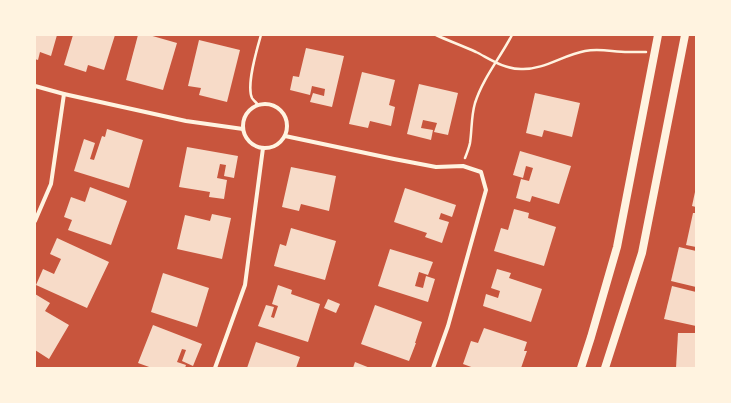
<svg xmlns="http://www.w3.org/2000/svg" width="731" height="403" viewBox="0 0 731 403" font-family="Georgia,serif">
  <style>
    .building { fill: #f7dbc8 }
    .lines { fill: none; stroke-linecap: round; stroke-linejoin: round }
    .path { stroke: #fff3e0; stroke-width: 2.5 }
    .minor { stroke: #fff3e0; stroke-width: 4 }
    .secondary { stroke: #fff3e0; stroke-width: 8 }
  </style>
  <rect width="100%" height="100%" fill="#c8553d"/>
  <g class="building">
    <path d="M 35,35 L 57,35 L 51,56 L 40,52 L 38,60 L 35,59 Z"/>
    <path d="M 73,35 L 115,35 L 104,70 L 88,65 L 86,72 L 64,65 Z"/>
    <path d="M 138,35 L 149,35 L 177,43 L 163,90 L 126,80 Z"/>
    <path d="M 199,40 L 240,50 L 227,102 L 199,95 L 201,88 L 188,86 Z"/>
    <path d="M 306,48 L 344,56 L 332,107 L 310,102 L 313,93 L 324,96 L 325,89 L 312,86 L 310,95 L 290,90 L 293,76 L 299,77 Z"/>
    <path d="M 362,72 L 395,80 L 389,105 L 395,107 L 391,126 L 370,121 L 368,128 L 349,124 Z"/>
    <path d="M 419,84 L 458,93 L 448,135 L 434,132 L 437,123 L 423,120 L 421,128 L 433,130 L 431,140 L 407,134 Z"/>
    <path d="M 535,93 L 580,103 L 572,137 L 544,130 L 542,137 L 526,133 Z"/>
    <path d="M 107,129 L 143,140 L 129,188 L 74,171 L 84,139 L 95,143 L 90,159 L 94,160 L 102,136 L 105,137 Z"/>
    <path d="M 187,147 L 238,156 L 234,178 L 224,176 L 226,165 L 220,164 L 217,178 L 227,180 L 224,199 L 209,197 L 210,192 L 179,187 Z"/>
    <path d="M 520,151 L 571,166 L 559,204 L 532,196 L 530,202 L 516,198 L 521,179 L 529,181 L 533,168 L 526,166 L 523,178 L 513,175 Z"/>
    <path d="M 291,167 L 336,176 L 329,211 L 301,204 L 299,211 L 282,207 Z"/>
    <path d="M 90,187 L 127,201 L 111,245 L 68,230 L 72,220 L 64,217 L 71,197 L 85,202 Z"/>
    <path d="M 405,188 L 456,205 L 452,217 L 441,213 L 439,219 L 449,222 L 442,243 L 425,237 L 427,233 L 394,222 Z"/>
    <path d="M 695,192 L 696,192 L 696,207 L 692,206 Z"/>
    <path d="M 514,209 L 529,213 L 528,218 L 556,227 L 544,266 L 494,251 L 501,228 L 508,230 Z"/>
    <path d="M 693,213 L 696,213 L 696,247 L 686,245 Z"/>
    <path d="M 212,214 L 231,218 L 222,259 L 177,249 L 185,215 L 210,221 Z"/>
    <path d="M 291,228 L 336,241 L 325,280 L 274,266 L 280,244 L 286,246 Z"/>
    <path d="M 57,238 L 109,262 L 87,308 L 36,285 L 43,269 L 54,274 L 61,259 L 50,254 Z"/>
    <path d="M 679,247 L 696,251 L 696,287 L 671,281 Z"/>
    <path d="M 390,249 L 433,262 L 428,275 L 419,272 L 415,286 L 423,288 L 426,276 L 435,279 L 428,302 L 378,286 Z"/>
    <path d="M 497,269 L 511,273 L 509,278 L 542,289 L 531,322 L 483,306 L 486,294 L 498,298 L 500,291 L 491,288 Z"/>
    <path d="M 163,273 L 209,288 L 197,327 L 151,312 Z"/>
    <path d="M 278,285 L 292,290 L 291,294 L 320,304 L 308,342 L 258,326 L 266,305 L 274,307 L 271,317 L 274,318 L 278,306 L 272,304 Z"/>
    <path d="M 672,286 L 696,292 L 696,326 L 664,319 Z"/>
    <path d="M 35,294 L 50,303 L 45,311 L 69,325 L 49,359 L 35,350 Z"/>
    <path d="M 328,299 L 340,304 L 336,313 L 324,308 Z"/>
    <path d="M 375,305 L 422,322 L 415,343 L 416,343 L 409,361 L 361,344 Z"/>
    <path d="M 153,325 L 202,344 L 193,366 L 182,361 L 186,350 L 182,349 L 177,362 L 186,365 L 185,368 L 152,368 L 138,363 Z"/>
    <path d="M 484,328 L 527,342 L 524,351 L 527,351 L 521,368 L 474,368 L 463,364 L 471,341 L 478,343 Z"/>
    <path d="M 678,333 L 696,333 L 696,368 L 676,368 Z"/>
    <path d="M 256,342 L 300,357 L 296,368 L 247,368 Z"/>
    <path d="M 355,362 L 370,368 L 353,368 Z"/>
  </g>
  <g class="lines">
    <g class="path">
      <path d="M 436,35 C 449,41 463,46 476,52 C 490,59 504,69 521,69 C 544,70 563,55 585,51 C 600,48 613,52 628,52 C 634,52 640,52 646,52"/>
      <path d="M 258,105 C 257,103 253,100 252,98 C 246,85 257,49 261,35"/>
      <path d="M 465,158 C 467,153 469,148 470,143 C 472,130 471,117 475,103 C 483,78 500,58 512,35"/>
    </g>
    <g class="minor">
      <path d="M 35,86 L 64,94 L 186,121 L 243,129"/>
      <circle cx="265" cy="126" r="22"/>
      <path d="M 285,136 L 394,159 L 436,167 L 463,166 L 481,172 L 486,190 L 448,326 L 433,368"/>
      <path d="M 35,221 L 51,184 L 64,94"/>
      <path d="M 215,368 L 245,285 L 263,148"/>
    </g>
    <g class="secondary">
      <path d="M 581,368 L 591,337 L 617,247 L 658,35"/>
      <path d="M 605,368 L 642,253 L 685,35"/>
    </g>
  </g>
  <rect width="731" height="403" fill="none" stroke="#fff3e0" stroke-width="72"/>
</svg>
